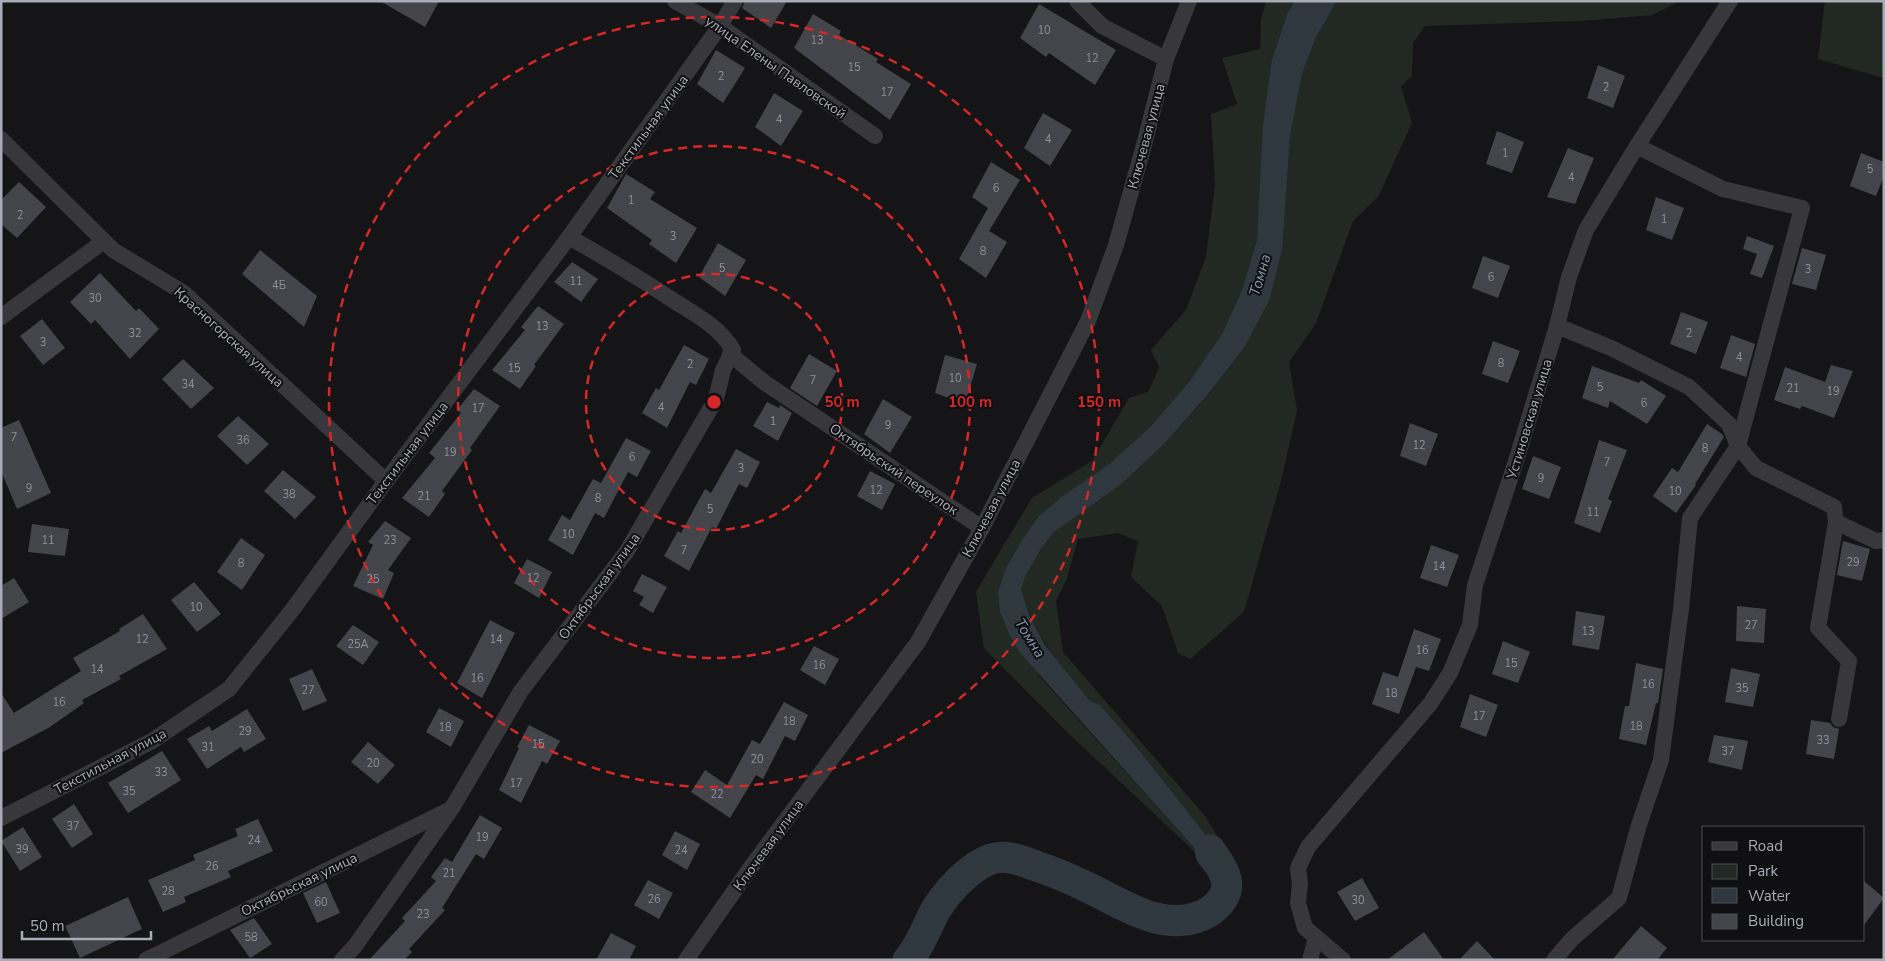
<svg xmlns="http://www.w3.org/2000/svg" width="1885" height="961" viewBox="0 0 1885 961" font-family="'Nunito Sans',sans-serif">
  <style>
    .green { fill: #222923 }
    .water { fill: #30383f }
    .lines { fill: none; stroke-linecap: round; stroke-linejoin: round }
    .river { stroke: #30383f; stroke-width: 31 }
    .building { fill: #44454a }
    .street { stroke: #37373c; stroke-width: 16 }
    .ring { fill: none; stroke: #d62828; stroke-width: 2.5; stroke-dasharray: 9 6 }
    .labels { text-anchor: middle; stroke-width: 4; stroke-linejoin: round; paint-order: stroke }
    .number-label { font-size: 11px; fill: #8f929b }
    .street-label { font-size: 14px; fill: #a8acb6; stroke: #101012 }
    .water-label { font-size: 15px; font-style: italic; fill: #8299ae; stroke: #101012 }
    .centre { fill: #d62828; stroke: #101012; stroke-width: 2.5 }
    .ring-label { font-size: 15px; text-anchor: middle; font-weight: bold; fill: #d62828; stroke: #101012; stroke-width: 4; stroke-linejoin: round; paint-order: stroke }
  </style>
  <rect width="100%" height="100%" fill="#151517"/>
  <g class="green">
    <path d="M 1266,1 L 1295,1 L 1288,12 L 1260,202 L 1257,240 L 1242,290 L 1223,332 L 1189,382 L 1150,427 L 1108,465 L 1061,497 L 1039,516 L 1024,537 L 1011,638 L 1040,677 L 1213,869 L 1067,732 L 984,648 L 976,592 L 1003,546 L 1032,498 L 1092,461 L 1129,398 L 1149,391 L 1159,367 L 1151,350 L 1186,310 L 1206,257 L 1215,184 L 1211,114 L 1237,104 L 1222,58 L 1260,49 L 1261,19 Z"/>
    <path d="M 1337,1 L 1680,1 L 1652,15 L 1581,21 L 1425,26 L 1413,43 L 1412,76 L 1401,86 L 1412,123 L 1378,197 L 1353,221 L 1316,323 L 1289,362 L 1297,411 L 1281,481 L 1244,612 L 1190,659 L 1178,653 L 1162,606 L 1131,577 L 1138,541 L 1118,533 L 1078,539 L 1066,581 L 1056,601 L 1063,652 L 1205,816 L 1228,854 L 1224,858 L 1135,745 L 1100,705 L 1090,701 C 1066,670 1038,641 1025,603 C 1024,598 1021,592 1021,588 C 1023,570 1043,547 1054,532 L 1164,444 L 1206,398 L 1244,348 L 1269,301 L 1290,136 L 1302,74 L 1316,37 Z"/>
    <path d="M 1825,1 L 1884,1 L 1884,78 L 1818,59 Z"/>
  </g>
  <path class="water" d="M 1295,1 L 1337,1 L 1316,37 L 1302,74 L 1290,136 L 1282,249 L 1269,301 L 1244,348 L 1206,397 L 1164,444 L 1121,484 L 1054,532 L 1041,549 L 1026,574 L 1021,589 L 1029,615 L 1045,645 L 1090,701 L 1100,705 L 1135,745 L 1224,858 L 1213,869 L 1021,654 L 1011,638 L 1000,612 L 998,592 L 1006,568 L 1024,537 L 1039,516 L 1061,497 L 1108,465 L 1150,427 L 1189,382 L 1223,332 L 1242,290 L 1257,240 L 1263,125 L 1272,60 L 1288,12 Z"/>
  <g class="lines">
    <path class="river" d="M 908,960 C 920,946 926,929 934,913 C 946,892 968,868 991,859 C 1006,854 1022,861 1036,866 C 1054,872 1071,879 1089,888 C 1123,904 1163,933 1203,915 C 1212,911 1223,902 1226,891 C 1230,876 1217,861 1210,850 L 1218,863 L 1211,854"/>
  </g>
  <g class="building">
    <path d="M 380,1 L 439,1 L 425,27 Z"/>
    <path d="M 745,1 L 787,1 L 771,28 L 742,8 Z"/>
    <path d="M 1039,4 L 1116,50 L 1095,85 L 1049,53 L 1046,57 L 1020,38 Z"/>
    <path d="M 813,14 L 841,31 L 839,35 L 878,59 L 876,62 L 911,84 L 890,120 L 794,48 Z"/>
    <path d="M 716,50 L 745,68 L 723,103 L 697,84 Z"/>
    <path d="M 1598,65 L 1625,76 L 1613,108 L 1587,98 Z"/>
    <path d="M 774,93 L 803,111 L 781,146 L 755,127 Z"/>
    <path d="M 1043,113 L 1072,130 L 1050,166 L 1024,148 Z"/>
    <path d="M 1497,131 L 1524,142 L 1512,173 L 1486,164 Z"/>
    <path d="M 1568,148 L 1594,158 L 1575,204 L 1547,197 Z"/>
    <path d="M 1861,153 L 1884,162 L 1884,176 L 1876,196 L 1850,186 Z"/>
    <path d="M 991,162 L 1020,180 L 989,231 L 1007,242 L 986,278 L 959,259 L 988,208 L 972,197 Z"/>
    <path d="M 626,174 L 655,192 L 650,199 L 697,228 L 676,263 L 649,244 L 652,240 L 607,208 Z"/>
    <path d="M 19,182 L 46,207 L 17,238 L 1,224 L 1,200 Z"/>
    <path d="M 1656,197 L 1684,208 L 1672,240 L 1646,230 Z"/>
    <path d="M 1747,236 L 1774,246 L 1762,278 L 1750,274 L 1757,254 L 1743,249 Z"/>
    <path d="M 718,243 L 746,260 L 725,296 L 699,277 Z"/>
    <path d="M 1802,248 L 1826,255 L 1816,290 L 1792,284 Z"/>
    <path d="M 260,250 L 317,296 L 304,327 L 242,274 Z"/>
    <path d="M 1483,256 L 1510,266 L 1498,298 L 1472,288 Z"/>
    <path d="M 572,262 L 598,279 L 581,302 L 554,282 Z"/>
    <path d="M 100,273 L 136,311 L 139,308 L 159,329 L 130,359 L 95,320 L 91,324 L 70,302 Z"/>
    <path d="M 538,306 L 564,324 L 534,365 L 536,366 L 520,389 L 492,370 L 525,330 L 521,327 Z"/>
    <path d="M 1681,312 L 1708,322 L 1696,354 L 1670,344 Z"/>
    <path d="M 42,319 L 65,348 L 43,365 L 20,336 Z"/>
    <path d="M 1731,335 L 1755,344 L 1746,377 L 1720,368 Z"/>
    <path d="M 1493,341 L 1520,351 L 1508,383 L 1482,374 Z"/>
    <path d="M 684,345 L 709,359 L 696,385 L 690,382 L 667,428 L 642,413 L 656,388 L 659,390 Z"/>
    <path d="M 809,354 L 837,371 L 817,406 L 790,388 Z"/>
    <path d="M 945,355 L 977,364 L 965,404 L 935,393 Z"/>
    <path d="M 183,359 L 214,388 L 191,409 L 162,379 Z"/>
    <path d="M 1831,365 L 1853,371 L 1834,418 L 1802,406 L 1800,409 L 1774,400 L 1785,367 L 1825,382 Z"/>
    <path d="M 1592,366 L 1639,383 L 1641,380 L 1666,396 L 1647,424 L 1610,401 L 1608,408 L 1582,398 Z"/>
    <path d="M 474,389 L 500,406 L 470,448 L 472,450 L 442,491 L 445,494 L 429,517 L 402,498 L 435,458 L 429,453 L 461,413 L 457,410 Z"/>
    <path d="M 883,399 L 912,417 L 890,453 L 864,434 Z"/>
    <path d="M 767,402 L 779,408 L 780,405 L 792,413 L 778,441 L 753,426 Z"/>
    <path d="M 238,416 L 269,444 L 247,465 L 217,436 Z"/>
    <path d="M 19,420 L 51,493 L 17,509 L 1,471 L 1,428 Z"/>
    <path d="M 1410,423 L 1438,434 L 1426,466 L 1400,456 Z"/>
    <path d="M 1707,424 L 1722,434 L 1724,437 L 1695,484 L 1696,485 L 1676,513 L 1653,496 L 1672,468 L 1678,472 Z"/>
    <path d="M 626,438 L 651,451 L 637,477 L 628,472 L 604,518 L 595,513 L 573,555 L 548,540 L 562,515 L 570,520 L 593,479 L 601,483 Z"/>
    <path d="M 1599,440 L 1627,450 L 1608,499 L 1612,501 L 1600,533 L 1574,523 Z"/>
    <path d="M 736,449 L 760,462 L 747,488 L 739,484 L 716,529 L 712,527 L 689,571 L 664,556 L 678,531 L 681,533 L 705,489 L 711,493 Z"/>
    <path d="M 1533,456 L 1561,467 L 1549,499 L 1522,489 Z"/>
    <path d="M 283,470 L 316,497 L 295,519 L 264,491 Z"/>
    <path d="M 870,471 L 895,484 L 882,510 L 857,496 Z"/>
    <path d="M 385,521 L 411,538 L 388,570 L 394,573 L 383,599 L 353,586 L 373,545 L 368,542 Z"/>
    <path d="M 32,524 L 69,529 L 65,556 L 28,552 Z"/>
    <path d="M 241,538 L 265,555 L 242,590 L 217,572 Z"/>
    <path d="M 1843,541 L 1870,549 L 1862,581 L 1837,575 Z"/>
    <path d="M 1431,545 L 1459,555 L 1447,587 L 1420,578 Z"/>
    <path d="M 527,559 L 552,572 L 539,598 L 514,583 Z"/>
    <path d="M 642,574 L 667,587 L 653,613 L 639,605 L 644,597 L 633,591 Z"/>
    <path d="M 14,578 L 29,602 L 1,619 L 1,586 Z"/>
    <path d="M 194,582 L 221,614 L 197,632 L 171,600 Z"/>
    <path d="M 1737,606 L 1766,609 L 1764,643 L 1736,641 Z"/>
    <path d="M 1576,611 L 1605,616 L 1599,650 L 1572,645 Z"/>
    <path d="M 143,614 L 167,649 L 119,676 L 121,679 L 82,700 L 84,703 L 50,727 L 1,753 L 1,693 L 14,713 L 81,671 L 73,658 L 120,631 L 119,629 Z"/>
    <path d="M 490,620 L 515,633 L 482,698 L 457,683 Z"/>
    <path d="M 353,625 L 379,642 L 363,665 L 336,646 Z"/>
    <path d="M 1414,629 L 1441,639 L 1429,671 L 1416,667 L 1399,714 L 1372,704 L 1383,672 L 1398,677 Z"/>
    <path d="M 1503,641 L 1530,652 L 1518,683 L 1492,674 Z"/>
    <path d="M 814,646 L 839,659 L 825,685 L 800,670 Z"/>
    <path d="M 1636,663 L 1663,669 L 1658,703 L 1656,703 L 1646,745 L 1619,739 L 1625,706 L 1629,706 Z"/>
    <path d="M 1731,668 L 1760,674 L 1753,707 L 1725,702 Z"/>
    <path d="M 312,669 L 327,701 L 303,711 L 289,679 Z"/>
    <path d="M 1470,694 L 1498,705 L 1486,737 L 1460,727 Z"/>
    <path d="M 784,702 L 808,715 L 795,741 L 785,736 L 763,779 L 756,775 L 730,818 L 691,792 L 705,770 L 727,785 L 752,740 L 760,744 Z"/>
    <path d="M 439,708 L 464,721 L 451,747 L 426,732 Z"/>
    <path d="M 247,709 L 266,739 L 244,752 L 241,747 L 207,769 L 187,739 L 209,726 L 212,731 Z"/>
    <path d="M 1811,720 L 1830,723 L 1833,727 L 1839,729 L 1834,759 L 1806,754 Z"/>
    <path d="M 529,725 L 560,741 L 547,764 L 542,761 L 521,803 L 499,790 L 519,748 L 517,747 Z"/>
    <path d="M 1714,735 L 1748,741 L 1742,770 L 1708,762 Z"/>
    <path d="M 368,742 L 395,765 L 378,784 L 351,762 Z"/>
    <path d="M 162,751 L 181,780 L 128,813 L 108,783 Z"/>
    <path d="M 74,804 L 93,834 L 72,848 L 52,819 Z"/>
    <path d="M 480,815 L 502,828 L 484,859 L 476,854 L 442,908 L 445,910 L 409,949 L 412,952 L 404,960 L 369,960 L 405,921 L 402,918 L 436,881 L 431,877 L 445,858 L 452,862 Z"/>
    <path d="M 258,819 L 273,851 L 228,871 L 231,877 L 184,897 L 186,902 L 163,912 L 148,880 L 195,860 L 193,855 L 238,836 L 235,829 Z"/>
    <path d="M 23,827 L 42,857 L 20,871 L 1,841 Z"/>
    <path d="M 675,831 L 700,844 L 687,870 L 662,855 Z"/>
    <path d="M 1362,878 L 1379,908 L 1355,921 L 1337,892 Z"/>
    <path d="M 648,880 L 673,893 L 659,919 L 634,905 Z"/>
    <path d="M 1864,881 L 1884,898 L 1864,925 Z"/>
    <path d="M 326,882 L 340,913 L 317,923 L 303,893 Z"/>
    <path d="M 128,897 L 142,929 L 80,958 L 65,926 Z"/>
    <path d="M 254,918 L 272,944 L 250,958 L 230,930 Z"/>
    <path d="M 1641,926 L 1667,948 L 1657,960 L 1612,960 Z"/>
    <path d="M 1424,932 L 1444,960 L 1387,960 Z"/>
    <path d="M 611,933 L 636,946 L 629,960 L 596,960 Z"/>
    <path d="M 1477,941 L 1495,960 L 1459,960 Z"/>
  </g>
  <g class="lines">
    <g class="street">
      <path d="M 675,1 L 720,26 L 875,136"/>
      <path d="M 1077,1 L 1102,26 L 1166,59"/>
      <path d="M 1,139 L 113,250 L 184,293 L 386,481"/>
      <path d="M 1,317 L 104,241"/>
      <path d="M 1557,326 L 1611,348 L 1689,387 L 1729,424 L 1738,446 L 1756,468 L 1834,507 L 1836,522 L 1818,628 L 1849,661 L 1839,719"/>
      <path d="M 730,354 L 765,383 L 982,528"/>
      <path d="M 1836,522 L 1876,541 L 1884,540"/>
      <path d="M 1,818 L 152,741 L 229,689 L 293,609 L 386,481 L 569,237 L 720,26 L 735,1"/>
      <path d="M 1316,937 L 1343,960"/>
      <path d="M 146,960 L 449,810"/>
      <path d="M 342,960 L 355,946 L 452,808 L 521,691 L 627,551 L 716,399 L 723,370 L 733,350 C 719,326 694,314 671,299 C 638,277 604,257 569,237"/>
      <path d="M 686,960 L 751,867 L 918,642 L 982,528 L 1088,321 L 1116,245 L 1144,145 L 1166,59 L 1189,1"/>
      <path d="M 1310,960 L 1316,937 L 1305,928 L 1298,903 L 1300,884 L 1298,868 L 1308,847 L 1430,704 L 1450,673 L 1470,625 L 1475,585 L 1516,461 L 1557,326 L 1569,277 L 1586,230 L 1637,146 L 1730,1"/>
      <path d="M 1554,960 L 1572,939 L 1619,898 L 1638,828 L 1661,760 L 1681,609 L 1690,518 L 1738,446 L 1802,208 L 1723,189 L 1637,146"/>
    </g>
  </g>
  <g class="ring">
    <circle cx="714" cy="402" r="128"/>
    <circle cx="714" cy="402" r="256"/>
    <circle cx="714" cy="402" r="385"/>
  </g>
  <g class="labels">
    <g class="number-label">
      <text x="1044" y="34">10</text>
      <text x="817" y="44">13</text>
      <text x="1092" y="62">12</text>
      <text x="854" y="71">15</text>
      <text x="721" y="80">2</text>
      <text x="1606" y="91">2</text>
      <text x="887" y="96">17</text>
      <text x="779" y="123">4</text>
      <text x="1048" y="143">4</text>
      <text x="1505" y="157">1</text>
      <text x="1870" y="173">5</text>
      <text x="1571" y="181">4</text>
      <text x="996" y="192">6</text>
      <text x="631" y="204">1</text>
      <text x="20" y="219">2</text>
      <text x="1664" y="223">1</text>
      <text x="673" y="240">3</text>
      <text x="983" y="255">8</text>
      <text x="722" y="272">5</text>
      <text x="1808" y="273">3</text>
      <text x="1491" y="281">6</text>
      <text x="576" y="285">11</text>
      <text x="279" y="289">4Б</text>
      <text x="95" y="302">30</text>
      <text x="542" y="330">13</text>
      <text x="135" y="337">32</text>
      <text x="1689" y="337">2</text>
      <text x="43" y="346">3</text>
      <text x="1739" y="361">4</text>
      <text x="1501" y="367">8</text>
      <text x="690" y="368">2</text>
      <text x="514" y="372">15</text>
      <text x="955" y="382">10</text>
      <text x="813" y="384">7</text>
      <text x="188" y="388">34</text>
      <text x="1600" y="391">5</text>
      <text x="1793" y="392">21</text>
      <text x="1833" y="395">19</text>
      <text x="1644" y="407">6</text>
      <text x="661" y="411">4</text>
      <text x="478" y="412">17</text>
      <text x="773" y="425">1</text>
      <text x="888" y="429">9</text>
      <text x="14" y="441">7</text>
      <text x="243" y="444">36</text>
      <text x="1419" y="449">12</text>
      <text x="1705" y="452">8</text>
      <text x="450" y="456">19</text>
      <text x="632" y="461">6</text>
      <text x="1607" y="466">7</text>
      <text x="741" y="472">3</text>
      <text x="1541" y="482">9</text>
      <text x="29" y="492">9</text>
      <text x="876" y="494">12</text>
      <text x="1675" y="495">10</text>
      <text x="289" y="498">38</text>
      <text x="424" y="500">21</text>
      <text x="598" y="502">8</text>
      <text x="710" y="513">5</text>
      <text x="1593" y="516">11</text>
      <text x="568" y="538">10</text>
      <text x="48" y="544">11</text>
      <text x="390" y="544">23</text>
      <text x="684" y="554">7</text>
      <text x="1853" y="566">29</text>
      <text x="241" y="567">8</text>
      <text x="1439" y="570">14</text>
      <text x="533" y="582">12</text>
      <text x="373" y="583">25</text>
      <text x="196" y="611">10</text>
      <text x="1751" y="629">27</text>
      <text x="1588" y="635">13</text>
      <text x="142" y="643">12</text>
      <text x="496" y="643">14</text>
      <text x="358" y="648">25А</text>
      <text x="1422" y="654">16</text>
      <text x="1511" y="667">15</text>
      <text x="819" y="669">16</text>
      <text x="97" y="673">14</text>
      <text x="477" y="682">16</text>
      <text x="1648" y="688">16</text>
      <text x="1742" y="692">35</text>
      <text x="308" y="694">27</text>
      <text x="1391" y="697">18</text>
      <text x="59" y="706">16</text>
      <text x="1479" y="720">17</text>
      <text x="789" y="725">18</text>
      <text x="1636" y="730">18</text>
      <text x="445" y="731">18</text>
      <text x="245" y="735">29</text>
      <text x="1823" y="744">33</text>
      <text x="538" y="748">15</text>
      <text x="208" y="751">31</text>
      <text x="1728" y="755">37</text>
      <text x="757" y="763">20</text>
      <text x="373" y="767">20</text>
      <text x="161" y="776">33</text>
      <text x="516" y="787">17</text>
      <text x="129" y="795">35</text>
      <text x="717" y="798">22</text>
      <text x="73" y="830">37</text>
      <text x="482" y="841">19</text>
      <text x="254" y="844">24</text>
      <text x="22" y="853">39</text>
      <text x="681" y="854">24</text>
      <text x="212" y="870">26</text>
      <text x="449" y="877">21</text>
      <text x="168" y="895">28</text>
      <text x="654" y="903">26</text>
      <text x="1358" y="904">30</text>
      <text x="321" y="906">60</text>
      <text x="423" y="918">23</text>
      <text x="251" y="941">58</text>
    </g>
    <g class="street-label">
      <text transform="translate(776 67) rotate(35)" y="5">улица Елены Павловской</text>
      <text transform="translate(648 127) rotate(-54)" y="5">Текстильная улица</text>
      <text transform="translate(1146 136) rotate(-75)" y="5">Ключевая улица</text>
      <text transform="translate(229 337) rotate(42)" y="5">Красногорская улица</text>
      <text transform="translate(1529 419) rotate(-73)" y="5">Устиновская улица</text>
      <text transform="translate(407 453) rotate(-53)" y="5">Текстильная улица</text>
      <text transform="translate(894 469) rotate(34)" y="5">Октябрьский переулок</text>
      <text transform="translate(991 508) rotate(-62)" y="5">Ключевая улица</text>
      <text transform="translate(599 586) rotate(-54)" y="5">Октябрьская улица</text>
      <text transform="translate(110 761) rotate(-28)" y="5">Текстильная улица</text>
      <text transform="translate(768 845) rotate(-54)" y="5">Ключевая улица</text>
      <text transform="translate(299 884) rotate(-26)" y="5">Октябрьская улица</text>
    </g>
    <g class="water-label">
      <text transform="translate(1260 275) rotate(-74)" y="5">Томна</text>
      <text transform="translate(1030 638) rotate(58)" y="5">Томна</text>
    </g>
  </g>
  <circle cx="714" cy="402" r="8" class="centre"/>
  <g class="ring-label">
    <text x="842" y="407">50 m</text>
    <text x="970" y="407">100 m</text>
    <text x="1099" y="407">150 m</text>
  </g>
  <rect width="1885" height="961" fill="none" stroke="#a8acb6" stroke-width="5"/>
  <rect x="1702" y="826" width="162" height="115" fill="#101012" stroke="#4d4e54"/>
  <rect x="1712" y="842" width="25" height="8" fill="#37373c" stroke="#4d4e54"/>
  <text x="1748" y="851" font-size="15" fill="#a8acb6">Road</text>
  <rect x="1712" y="864" width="25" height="15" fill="#222923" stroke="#4d4e54"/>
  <text x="1748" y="876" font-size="15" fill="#a8acb6">Park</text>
  <rect x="1712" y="888" width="25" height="15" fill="#30383f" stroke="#4d4e54"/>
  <text x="1748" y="901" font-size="15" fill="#a8acb6">Water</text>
  <rect x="1712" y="914" width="25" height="15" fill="#44454a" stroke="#4d4e54"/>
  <text x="1748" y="926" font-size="15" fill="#a8acb6">Building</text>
  <path d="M22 931v8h129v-8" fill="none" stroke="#a8acb6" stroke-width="2.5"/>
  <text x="30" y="931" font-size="15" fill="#a8acb6" stroke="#101012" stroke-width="4" paint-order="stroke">50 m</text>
</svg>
